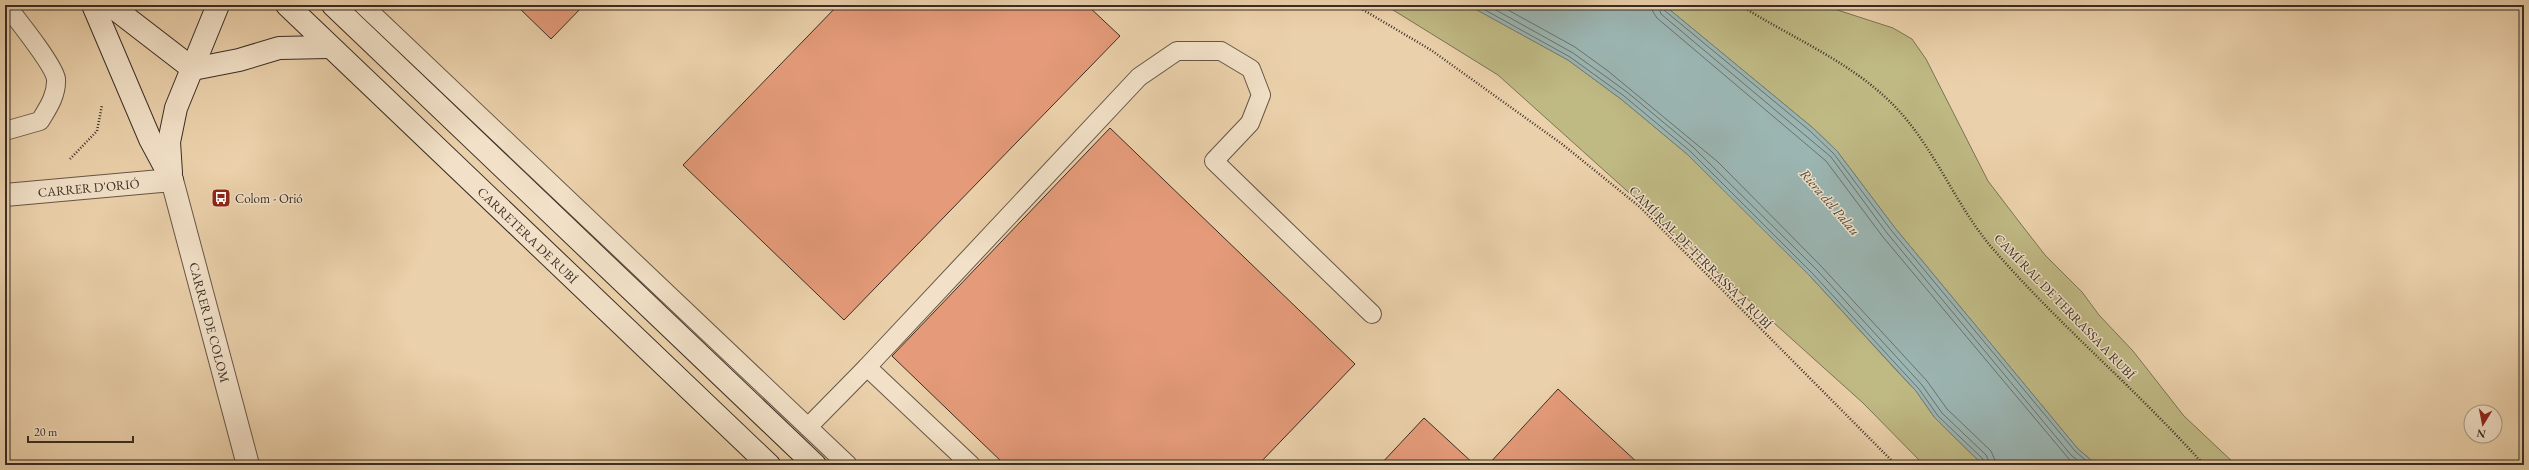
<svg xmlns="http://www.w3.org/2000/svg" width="2529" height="470" viewBox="0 0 2529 470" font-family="'EB Garamond',serif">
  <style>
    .green { fill: #bfb984; stroke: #7c7354 }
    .water { fill: #9bb5b2; stroke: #747f7a }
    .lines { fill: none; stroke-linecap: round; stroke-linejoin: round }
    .shore { stroke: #6a716c; stroke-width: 1 }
    .building { fill: #e59b7a; stroke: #392d25 }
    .lane-casing { stroke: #665646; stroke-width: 20 }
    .street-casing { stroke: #665646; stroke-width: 24 }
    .secondary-casing { stroke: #392d25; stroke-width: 24 }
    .path { stroke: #392d25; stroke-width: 2.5; stroke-dasharray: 1 2; stroke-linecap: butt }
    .lane { stroke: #f2e1c8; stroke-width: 18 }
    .street { stroke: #f2e1c8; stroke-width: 22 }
    .secondary { stroke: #f2e1c8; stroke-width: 22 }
    .labels { text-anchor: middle; stroke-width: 3; stroke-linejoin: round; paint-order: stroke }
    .street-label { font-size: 13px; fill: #392d25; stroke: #f2e1c8 }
    .poi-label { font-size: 13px; fill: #392d25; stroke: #f2e1c8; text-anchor: start }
    .water-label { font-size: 14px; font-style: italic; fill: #4d4841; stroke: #f2e1c8 }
  </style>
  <rect width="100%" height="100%" fill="#ebd1ab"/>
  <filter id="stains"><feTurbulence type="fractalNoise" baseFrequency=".005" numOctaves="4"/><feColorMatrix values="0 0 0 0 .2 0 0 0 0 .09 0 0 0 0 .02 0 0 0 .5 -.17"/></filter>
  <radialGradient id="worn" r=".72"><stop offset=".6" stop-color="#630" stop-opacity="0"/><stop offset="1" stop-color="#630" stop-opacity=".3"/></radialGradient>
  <g class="green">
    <path d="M 1385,5 L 1468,5 L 1568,60 L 1621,99 L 1687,154 L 1727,192 L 1810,276 L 1897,371 L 1916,391 L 1935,418 L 1983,465 L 1924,465 L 1863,403 L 1498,75 Z"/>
    <path d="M 1664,5 L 1822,5 L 1893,28 L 1912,39 L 1926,59 L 1988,181 L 2017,219 L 2045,255 L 2082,292 L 2099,315 L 2133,351 L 2184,416 L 2236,465 L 2097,465 L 2078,449 L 1895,228 L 1837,151 L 1813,128 Z"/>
  </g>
  <path class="water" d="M 1468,5 L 1664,5 L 1813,128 L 1837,151 L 1895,228 L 2078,449 L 2097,465 L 1983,465 L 1935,418 L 1916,391 L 1810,276 L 1687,154 L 1621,99 L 1568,60 Z"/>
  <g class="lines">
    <g class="shore">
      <path d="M 1476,5 L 1570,57 L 1624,96 L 1690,151 L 1813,274 L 1919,389 L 1938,416 L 1982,458 L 1986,465"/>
      <path d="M 1487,5 L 1573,53 L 1627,92 L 1693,147 L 1817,270 L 1922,385 L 1942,413 L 1986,455 L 1991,465"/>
      <path d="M 1499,5 L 1575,47 L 1608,71 L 1718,162 L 1821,266 L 1927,381 L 1947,409 L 1991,451 L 1997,465"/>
      <path d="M 1651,5 L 1653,12 L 1657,18 L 1826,161 L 1883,237 L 2074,465"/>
      <path d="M 1658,5 L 1661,14 L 1831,157 L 1887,233 L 2071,455 L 2083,465"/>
      <path d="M 1663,5 L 1664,10 L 1810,131 L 1834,154 L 1891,230 L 2075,451 L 2091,465"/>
    </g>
  </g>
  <g class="building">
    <path d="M 516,5 L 584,5 L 551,39 Z"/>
    <path d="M 838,5 L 1087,5 L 1120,36 L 844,320 L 683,165 Z"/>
    <path d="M 1110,128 L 1355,364 L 1258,465 L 1005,465 L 892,356 Z"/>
    <path d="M 1558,389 L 1640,465 L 1488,465 Z"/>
    <path d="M 1424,418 L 1475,465 L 1380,465 Z"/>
  </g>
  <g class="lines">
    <g class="lane-casing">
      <g id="lane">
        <path d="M 363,5 L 848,465"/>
        <path d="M 5,131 L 40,121 C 48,108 57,95 56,79 C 54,65 16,18 6,5"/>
        <path d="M 867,367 L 971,465"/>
        <path d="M 808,427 L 867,367 L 1139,77 L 1177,51 L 1221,51 L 1251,69 L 1261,95 L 1250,123 L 1214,161 L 1372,314"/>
      </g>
    </g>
    <g class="street-casing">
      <g id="street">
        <path id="s1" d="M 5,195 L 172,180 L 248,465"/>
      </g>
    </g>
    <g class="secondary-casing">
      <g id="secondary">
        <path d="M 93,5 L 150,139 L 172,180"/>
        <path d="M 110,5 L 193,69 L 239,60 L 279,48 L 328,47"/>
        <path id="s2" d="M 287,5 L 769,465"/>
        <path d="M 333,5 L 815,465"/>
        <path d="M 171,173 L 169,142 L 176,108 L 218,5"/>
      </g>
    </g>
    <g class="path">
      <path d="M 1355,5 L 1431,50 L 1562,144 L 1640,207 L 1896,465"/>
      <path d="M 1740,5 C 1793,39 1857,64 1900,112 C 1937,153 1956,206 1993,249 C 2059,325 2137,390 2204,465"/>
      <path d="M 70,159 L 97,131 L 102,105"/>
    </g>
    <use href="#lane" class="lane"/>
    <use href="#street" class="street"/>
    <use href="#secondary" class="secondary"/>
  </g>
  <defs>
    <g id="bus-square" transform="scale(1)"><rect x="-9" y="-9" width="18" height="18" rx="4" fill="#8f2418" stroke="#f2e1c8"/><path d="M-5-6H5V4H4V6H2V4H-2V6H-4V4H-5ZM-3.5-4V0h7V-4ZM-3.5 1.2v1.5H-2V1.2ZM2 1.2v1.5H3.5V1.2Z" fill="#fff"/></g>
  </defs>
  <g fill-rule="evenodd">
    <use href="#bus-square" x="221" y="198"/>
  </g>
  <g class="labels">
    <g class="street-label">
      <text dy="5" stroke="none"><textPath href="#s1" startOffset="84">CARRER D'ORIÓ</textPath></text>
      <text dy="5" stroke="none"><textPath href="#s2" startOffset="333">CARRETERA DE RUBÍ</textPath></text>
      <text transform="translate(1701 257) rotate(45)" y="5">CAMÍ RAL DE TERRASSA A RUBÍ</text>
      <text transform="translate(2065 306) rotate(46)" y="5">CAMÍ RAL DE TERRASSA A RUBÍ</text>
      <text dy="5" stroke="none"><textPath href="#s1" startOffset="315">CARRER DE COLOM</textPath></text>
    </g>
    <g class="poi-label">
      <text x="235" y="203">Colom - Orió</text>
    </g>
    <g class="water-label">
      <text transform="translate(1830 202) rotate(49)" y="5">Riera del Palau</text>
    </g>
  </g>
  <rect width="2529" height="470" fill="none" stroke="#ebd1ab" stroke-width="20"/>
  <rect x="6" y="6" width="2517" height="458" fill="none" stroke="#392d25" stroke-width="2"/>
  <rect x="10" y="10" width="2509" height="450" fill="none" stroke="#392d25"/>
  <g transform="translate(2483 424) rotate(190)"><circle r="19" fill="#f2e1c8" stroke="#a89987"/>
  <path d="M0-3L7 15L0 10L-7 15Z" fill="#8f2418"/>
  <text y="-6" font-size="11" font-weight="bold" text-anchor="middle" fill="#392d25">N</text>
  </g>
  <path d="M28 436v6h105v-6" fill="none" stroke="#392d25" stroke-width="2"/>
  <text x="34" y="436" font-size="12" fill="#392d25" stroke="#f2e1c8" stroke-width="3" paint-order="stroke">20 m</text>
  <rect width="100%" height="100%" filter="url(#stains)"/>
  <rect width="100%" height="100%" fill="url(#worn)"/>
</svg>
